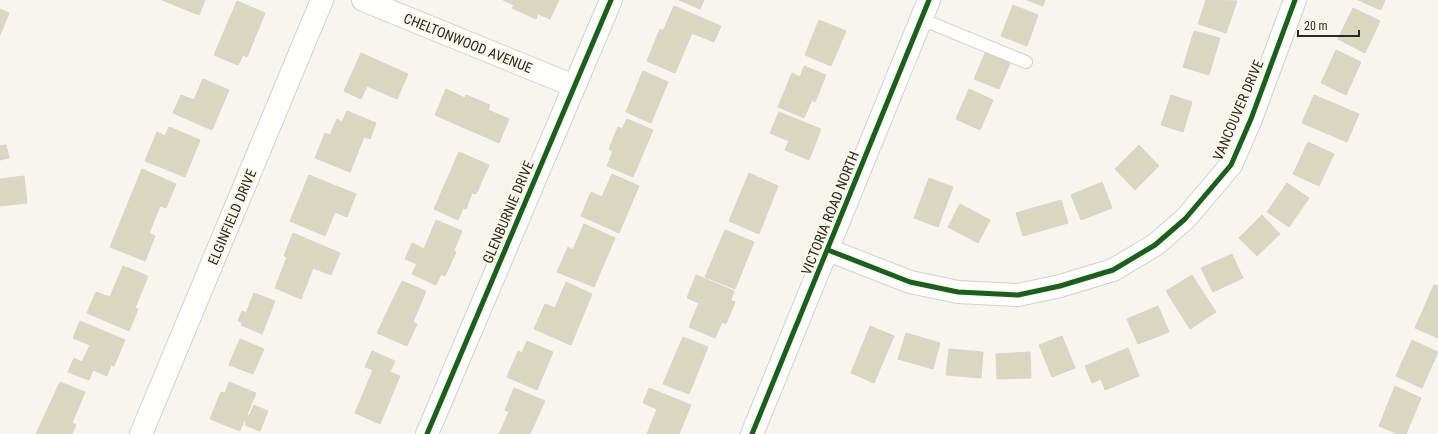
<svg xmlns="http://www.w3.org/2000/svg" width="1438" height="434" viewBox="0 0 1438 434" font-family="'Roboto Condensed',sans-serif">
  <style>
    .building { fill: #dad7c0; stroke: #d5d5cf }
    .lines { fill: none; stroke-linecap: round; stroke-linejoin: round }
    .service-casing { stroke: #d2d2cc; stroke-width: 14 }
    .minor-casing { stroke: #d2d2cc; stroke-width: 24 }
    .secondary-casing { stroke: #d2d2cc; stroke-width: 24 }
    .service { stroke: #fefefc; stroke-width: 12 }
    .minor { stroke: #fefefc; stroke-width: 22 }
    .secondary { stroke: #fefefc; stroke-width: 22 }
    .cycleway-casing { stroke: #faf9eb; stroke-width: 8 }
    .cycleway { stroke: #1b5e20; stroke-width: 5 }
    .labels { text-anchor: middle; stroke-width: 4; stroke-linejoin: round; paint-order: stroke }
    .street-label { font-size: 14px; fill: #2a2924; stroke: #faf9eb }
  </style>
  <rect width="100%" height="100%" fill="#f6f6ee"/>
  <g class="building">
    <path d="M 162,0 L 205,0 L 199,15 Z"/>
    <path d="M 503,0 L 559,0 L 550,19 L 538,14 L 536,19 L 512,8 L 514,5 Z"/>
    <path d="M 679,0 L 704,0 L 700,9 Z"/>
    <path d="M 1027,0 L 1045,0 L 1043,6 Z"/>
    <path d="M 1206,0 L 1237,1 L 1226,33 L 1198,24 Z"/>
    <path d="M 1358,0 L 1385,0 L 1381,10 Z"/>
    <path d="M 237,1 L 265,13 L 247,57 L 243,55 L 238,65 L 214,55 Z"/>
    <path d="M 1013,5 L 1038,15 L 1027,46 L 1001,36 Z"/>
    <path d="M 674,6 L 721,26 L 714,42 L 692,33 L 675,73 L 647,61 L 660,29 L 663,31 Z"/>
    <path d="M 1353,8 L 1380,21 L 1365,53 L 1338,39 Z"/>
    <path d="M 0,9 L 9,13 L 0,35 Z"/>
    <path d="M 819,20 L 846,31 L 831,66 L 805,55 Z"/>
    <path d="M 1194,31 L 1220,38 L 1209,75 L 1183,67 Z"/>
    <path d="M 1336,50 L 1361,62 L 1346,95 L 1321,83 Z"/>
    <path d="M 986,51 L 1011,61 L 999,89 L 974,79 Z"/>
    <path d="M 361,53 L 408,74 L 397,99 L 367,86 L 361,99 L 344,91 Z"/>
    <path d="M 804,66 L 826,75 L 815,102 L 812,100 L 804,118 L 778,107 L 792,73 L 800,77 Z"/>
    <path d="M 643,71 L 668,82 L 651,123 L 626,112 Z"/>
    <path d="M 203,79 L 229,90 L 212,130 L 173,113 L 181,95 L 194,100 Z"/>
    <path d="M 446,89 L 465,98 L 466,95 L 490,105 L 488,110 L 509,119 L 499,143 L 435,115 Z"/>
    <path d="M 969,89 L 993,100 L 980,130 L 956,119 Z"/>
    <path d="M 1171,95 L 1192,102 L 1183,132 L 1161,125 Z"/>
    <path d="M 1314,95 L 1359,114 L 1347,142 L 1302,123 Z"/>
    <path d="M 347,111 L 376,123 L 370,139 L 364,137 L 350,172 L 315,158 L 325,133 L 330,135 L 337,119 L 342,122 Z"/>
    <path d="M 779,112 L 821,129 L 809,160 L 785,150 L 789,141 L 770,133 Z"/>
    <path d="M 627,119 L 653,130 L 633,177 L 607,166 L 613,151 L 609,149 L 618,127 L 622,129 Z"/>
    <path d="M 169,127 L 200,140 L 185,177 L 145,161 L 157,132 L 165,136 Z"/>
    <path d="M 1308,142 L 1334,154 L 1319,186 L 1293,174 Z"/>
    <path d="M 6,145 L 9,158 L 0,160 L 0,146 Z"/>
    <path d="M 1139,145 L 1159,166 L 1135,190 L 1115,169 Z"/>
    <path d="M 459,152 L 489,165 L 476,194 L 472,193 L 466,209 L 463,208 L 458,220 L 434,209 Z"/>
    <path d="M 142,169 L 176,184 L 166,208 L 160,206 L 149,233 L 155,236 L 145,261 L 110,247 Z"/>
    <path d="M 749,173 L 778,186 L 759,234 L 729,221 Z"/>
    <path d="M 612,174 L 639,186 L 619,233 L 581,216 L 591,192 L 602,197 Z"/>
    <path d="M 309,175 L 356,194 L 347,217 L 335,212 L 325,236 L 290,221 Z"/>
    <path d="M 24,176 L 27,203 L 0,206 L 0,179 Z"/>
    <path d="M 929,178 L 953,187 L 938,227 L 914,218 Z"/>
    <path d="M 1102,182 L 1112,208 L 1081,220 L 1071,195 Z"/>
    <path d="M 1287,183 L 1309,198 L 1289,227 L 1267,212 Z"/>
    <path d="M 1061,200 L 1068,223 L 1023,236 L 1016,213 Z"/>
    <path d="M 960,204 L 990,220 L 978,243 L 948,227 Z"/>
    <path d="M 1262,215 L 1280,234 L 1257,256 L 1239,238 Z"/>
    <path d="M 436,220 L 462,231 L 454,250 L 456,252 L 445,276 L 441,274 L 436,285 L 412,274 L 417,264 L 405,259 L 412,243 L 424,249 Z"/>
    <path d="M 584,224 L 615,238 L 594,287 L 557,272 L 568,247 L 573,250 Z"/>
    <path d="M 725,230 L 754,242 L 735,289 L 705,277 Z"/>
    <path d="M 293,233 L 340,253 L 331,275 L 313,268 L 301,299 L 275,288 L 287,257 L 284,256 Z"/>
    <path d="M 1232,254 L 1243,278 L 1213,292 L 1201,268 Z"/>
    <path d="M 123,266 L 148,276 L 135,308 L 138,309 L 129,331 L 87,313 L 96,292 L 110,297 Z"/>
    <path d="M 696,275 L 734,291 L 731,300 L 735,302 L 726,324 L 722,322 L 715,338 L 689,327 L 699,303 L 687,298 Z"/>
    <path d="M 1192,275 L 1216,312 L 1190,329 L 1166,291 Z"/>
    <path d="M 402,281 L 426,291 L 413,322 L 417,324 L 407,346 L 377,333 Z"/>
    <path d="M 566,282 L 592,294 L 571,345 L 534,329 L 545,304 L 555,308 Z"/>
    <path d="M 1434,285 L 1438,286 L 1438,338 L 1415,328 Z"/>
    <path d="M 254,293 L 275,301 L 262,334 L 241,325 L 242,322 L 238,321 L 242,311 L 246,313 Z"/>
    <path d="M 1158,306 L 1169,332 L 1138,344 L 1127,319 Z"/>
    <path d="M 80,321 L 125,340 L 114,366 L 111,365 L 107,376 L 93,370 L 89,380 L 68,372 L 74,358 L 82,362 L 90,345 L 73,338 Z"/>
    <path d="M 870,326 L 894,336 L 874,383 L 851,373 Z"/>
    <path d="M 906,333 L 940,343 L 933,369 L 898,359 Z"/>
    <path d="M 1062,336 L 1075,368 L 1052,377 L 1039,345 Z"/>
    <path d="M 683,337 L 708,347 L 689,394 L 663,384 Z"/>
    <path d="M 240,339 L 264,349 L 253,374 L 229,365 Z"/>
    <path d="M 1412,340 L 1438,352 L 1422,388 L 1396,376 Z"/>
    <path d="M 527,341 L 553,352 L 537,390 L 507,377 L 518,351 L 522,353 Z"/>
    <path d="M 1128,348 L 1139,376 L 1105,390 L 1101,379 L 1092,383 L 1085,366 Z"/>
    <path d="M 949,349 L 983,352 L 981,378 L 946,375 Z"/>
    <path d="M 372,351 L 395,361 L 390,372 L 400,376 L 380,424 L 355,413 L 373,370 L 365,367 Z"/>
    <path d="M 1030,352 L 1031,378 L 997,379 L 996,354 Z"/>
    <path d="M 60,382 L 85,392 L 72,423 L 76,425 L 72,434 L 36,434 Z"/>
    <path d="M 229,382 L 256,393 L 247,415 L 249,416 L 254,405 L 268,411 L 260,431 L 245,425 L 246,422 L 244,421 L 240,431 L 210,419 L 221,392 L 225,393 Z"/>
    <path d="M 1395,386 L 1421,398 L 1406,434 L 1398,434 L 1379,426 Z"/>
    <path d="M 514,388 L 545,401 L 530,434 L 499,434 L 509,412 L 505,410 Z"/>
    <path d="M 649,388 L 691,405 L 679,434 L 647,434 L 657,409 L 643,403 Z"/>
  </g>
  <g class="lines">
    <g class="service-casing">
      <path id="service" d="M 921,19 L 1026,62"/>
    </g>
    <g class="minor-casing">
      <g id="minor">
        <path d="M 363,0 L 574,86"/>
        <path d="M 828,250 L 910,282 L 958,292 L 1018,295 L 1060,286 L 1113,270 L 1155,245 L 1185,219 L 1231,165 L 1251,119 L 1295,0"/>
        <path d="M 141,434 L 322,0"/>
        <path d="M 427,434 L 611,0"/>
      </g>
    </g>
    <g class="secondary-casing">
      <path id="secondary" d="M 752,434 L 929,0"/>
    </g>
    <use href="#service" class="service"/>
    <use href="#minor" class="minor"/>
    <use href="#secondary" class="secondary"/>
    <g class="cycleway-casing">
      <g id="cycleway">
        <path d="M 828,250 L 910,282 L 958,292 L 1018,295 L 1060,286 L 1113,270 L 1155,245 L 1185,219 L 1231,165 L 1251,119 L 1295,0"/>
        <path d="M 427,434 L 611,0"/>
        <path d="M 752,434 L 929,0"/>
      </g>
    </g>
    <use href="#cycleway" class="cycleway"/>
  </g>
  <g class="labels">
    <g class="street-label">
      <text transform="translate(468 43) rotate(22)" y="5">CHELTONWOOD AVENUE</text>
      <text transform="translate(1238 110) rotate(-67)" y="5">VANCOUVER DRIVE</text>
      <text transform="translate(508 212) rotate(-67)" y="5">GLENBURNIE DRIVE</text>
      <text transform="translate(830 213) rotate(-68)" y="5">VICTORIA ROAD NORTH</text>
      <text transform="translate(232 217) rotate(-67)" y="5">ELGINFIELD DRIVE</text>
    </g>
  </g>
  <path d="M1298 30v6h61v-6" fill="none" stroke="#2a2924" stroke-width="2"/>
  <text x="1304" y="30" font-size="12" fill="#2a2924" stroke="#faf9eb" stroke-width="3" paint-order="stroke">20 m</text>
</svg>
